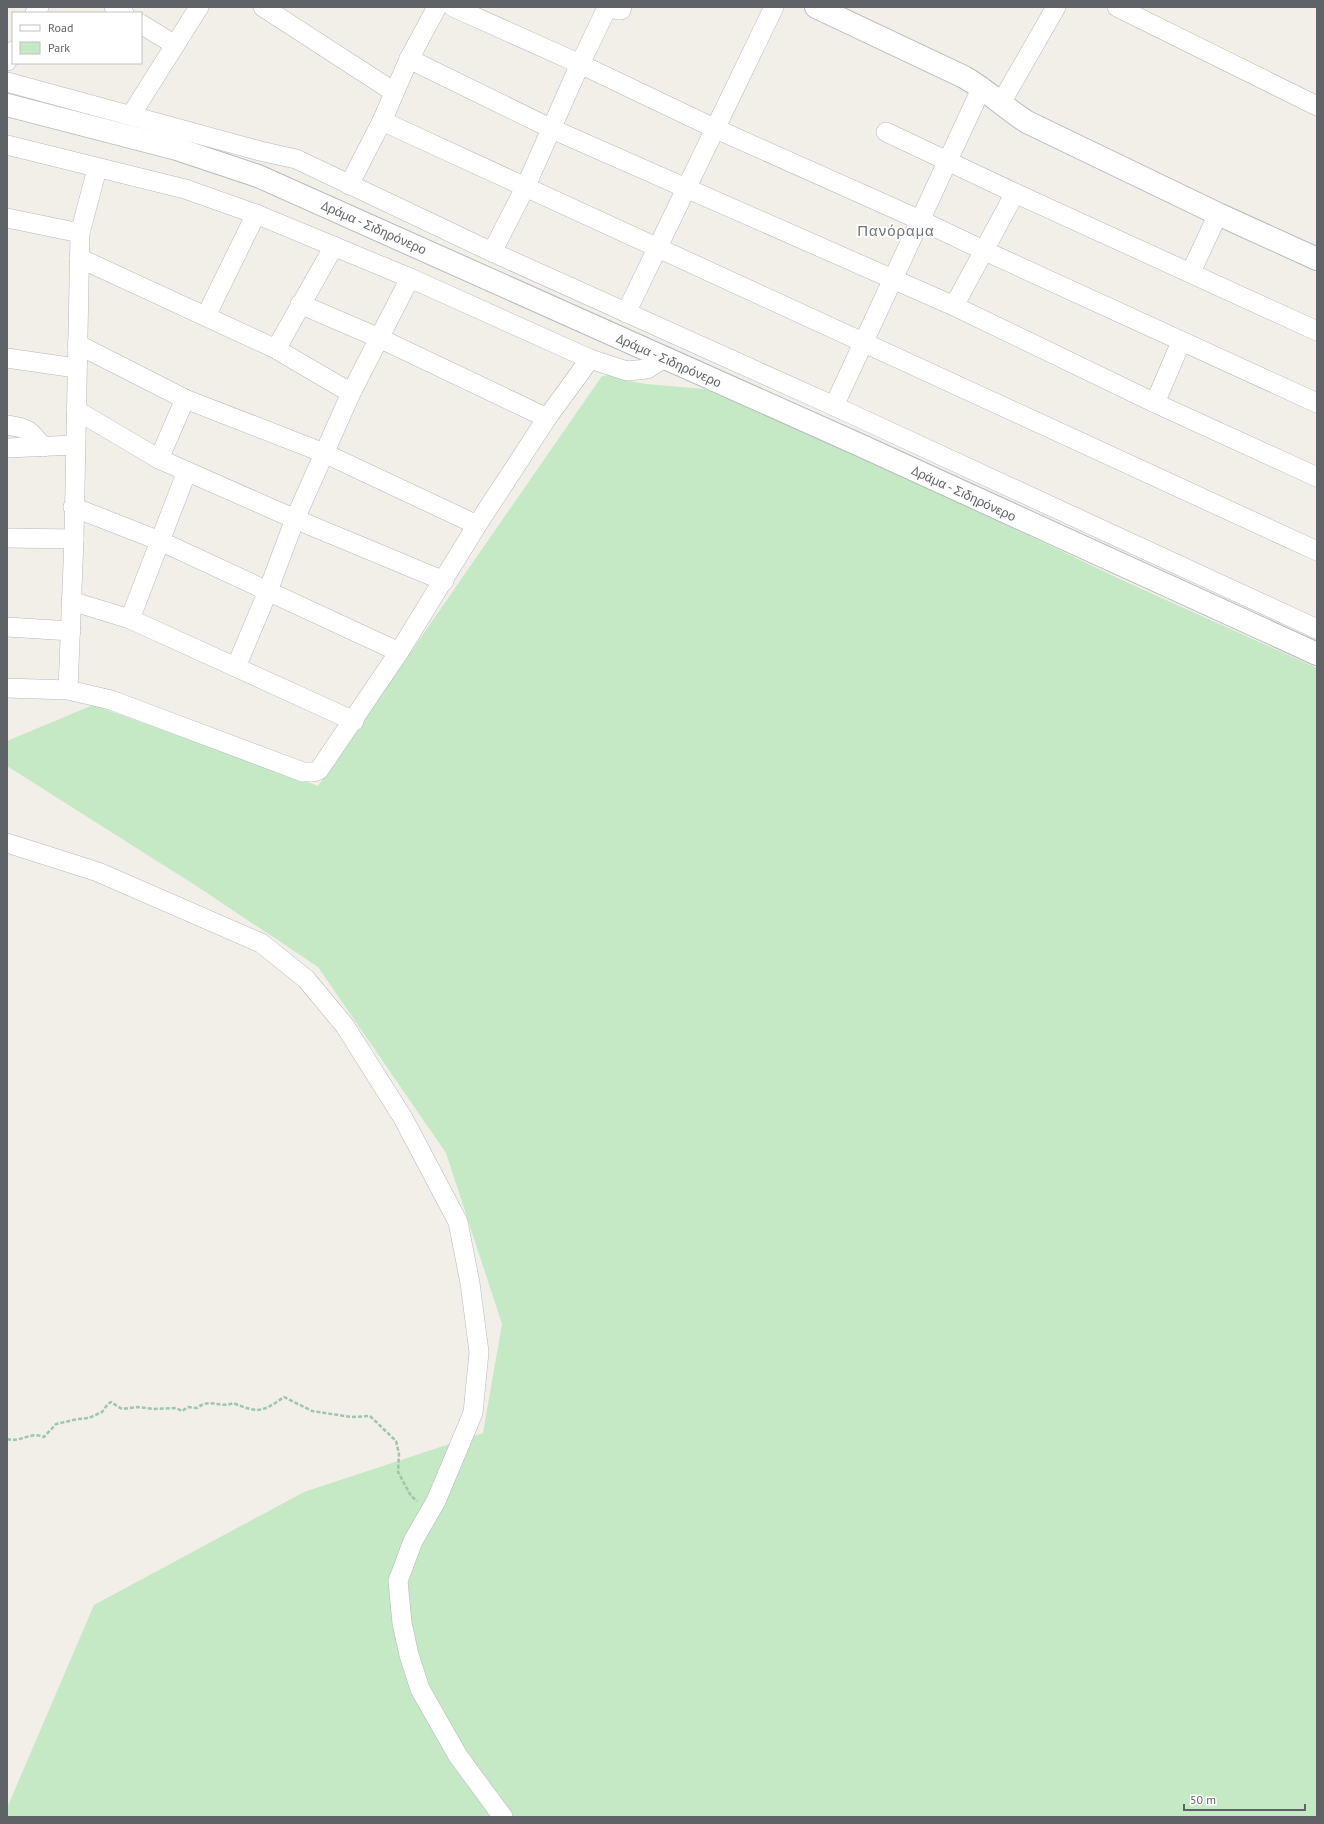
<svg xmlns="http://www.w3.org/2000/svg" width="1324" height="1824" viewBox="0 0 1324 1824" font-family="'PT Sans',sans-serif">
  <style>
    .green { fill: #c5e8c5 }
    .lines { fill: none; stroke-linecap: round; stroke-linejoin: round }
    .street-casing { stroke: #b5b8bc; stroke-width: 20 }
    .secondary-casing { stroke: #b6babf; stroke-width: 24 }
    .path { stroke: #9cc7a9; stroke-width: 2.5; stroke-dasharray: 4 2; stroke-linecap: butt }
    .street { stroke: #fff; stroke-width: 19 }
    .secondary { stroke: #fff; stroke-width: 22 }
    .labels { text-anchor: middle; stroke-width: 4; stroke-linejoin: round; paint-order: stroke }
    .street-label { font-size: 13px; fill: #5f6368; stroke: #fff }
    .quarter-label { font-size: 15px; letter-spacing: 1px; fill: #70757a; stroke: #fff }
  </style>
  <rect width="100%" height="100%" fill="#f1efe8"/>
  <path class="green" d="M 610,375 L 628,381 L 646,384 L 704,389 L 729,399 L 958,502 L 1124,581 L 1317,668 L 1317,1817 L 7,1817 L 7,1808 L 94,1605 L 304,1492 L 483,1433 L 502,1324 L 446,1153 L 318,967 L 198,887 L 7,766 L 7,741 L 93,705 L 318,786 L 602,376 Z"/>
  <g class="lines">
    <g class="street-casing">
      <g id="street">
        <path d="M 114,7 L 124,13"/>
        <path d="M 263,7 L 394,92"/>
        <path d="M 453,7 L 580,64 L 714,128 L 920,220 L 985,251 L 1317,403"/>
        <path d="M 1117,7 L 1317,106"/>
        <path d="M 35,13 L 39,7"/>
        <path d="M 141,24 L 175,45"/>
        <path d="M 409,59 L 552,129 L 954,306 L 1155,403 L 1317,477"/>
        <path d="M 7,61 L 13,51"/>
        <path d="M 7,82 L 260,151 L 296,159 L 492,252 L 834,406 L 1317,629"/>
        <path d="M 1001,103 L 1056,7"/>
        <path d="M 131,115 L 199,7"/>
        <path d="M 382,121 L 1317,551"/>
        <path d="M 886,132 L 1015,193 L 1317,331"/>
        <path d="M 7,145 L 185,189 L 256,214 L 410,278 L 590,359 L 627,371 L 647,369 L 664,358"/>
        <path d="M 349,185 L 382,121 L 409,59 L 437,7"/>
        <path d="M 7,218 L 80,233"/>
        <path d="M 492,252 L 525,188 L 580,64 L 607,8 L 621,10 L 622,7"/>
        <path d="M 79,258 L 276,349 L 351,393 L 410,278"/>
        <path d="M 1191,272 L 1218,214"/>
        <path d="M 300,304 L 379,338 L 547,418"/>
        <path d="M 954,306 L 1015,193"/>
        <path d="M 626,313 L 774,7"/>
        <path d="M 206,316 L 256,214"/>
        <path d="M 77,344 L 185,399 L 324,453 L 477,525"/>
        <path d="M 276,349 L 334,246"/>
        <path d="M 7,358 L 76,368"/>
        <path d="M 1155,403 L 1181,342"/>
        <path d="M 834,406 L 982,87"/>
        <path d="M 76,410 L 159,459 L 295,519 L 444,581"/>
        <path d="M 7,425 C 28,428 30,430 43,447"/>
        <path d="M 7,448 L 75,445"/>
        <path d="M 159,459 L 185,399"/>
        <path d="M 73,507 L 160,541 L 399,652"/>
        <path d="M 7,538 L 74,539"/>
        <path d="M 71,601 L 130,619 L 354,721"/>
        <path d="M 130,619 L 187,471"/>
        <path d="M 7,627 L 71,631"/>
        <path d="M 236,667 L 268,591 L 295,519 L 351,393"/>
        <path d="M 7,688 L 68,690 L 111,700 L 303,772 L 314,772 L 319,770 L 399,652 L 477,525 L 547,418 L 590,359"/>
        <path d="M 68,690 L 74,539 L 80,233 L 97,169"/>
        <path d="M 7,843 L 98,872 L 261,943 L 306,979 L 345,1026 L 403,1118 L 458,1222 L 470,1283 L 479,1352 L 473,1413 L 436,1501 L 413,1541 L 398,1581 L 402,1623 L 409,1655 L 420,1689 L 458,1756 L 503,1817"/>
      </g>
    </g>
    <g class="secondary-casing">
      <g id="secondary">
        <path d="M 816,7 L 964,77 C 987,90 1005,108 1027,122 L 1218,214 L 1317,259"/>
        <path d="M 7,105 L 177,149 L 258,176 L 862,446 L 1317,654"/>
      </g>
    </g>
    <path class="path" d="M 7,1439 C 21,1443 30,1431 44,1437 L 56,1424 L 78,1419 L 89,1418 L 102,1412 L 108,1404 L 111,1402 L 122,1409 L 138,1407 L 153,1409 L 176,1408 L 182,1411 L 188,1407 L 197,1408 C 211,1397 219,1409 233,1403 C 258,1413 261,1413 284,1397 L 312,1411 L 351,1417 L 370,1416 L 396,1441 L 399,1454 L 398,1472 L 411,1496 L 417,1501"/>
    <use href="#street" class="street"/>
    <use href="#secondary" class="secondary"/>
  </g>
  <g class="labels">
    <g class="street-label">
      <text transform="translate(374 227) rotate(24)" y="5">Δράμα - Σιδηρόνερο</text>
      <text transform="translate(669 360) rotate(24)" y="5">Δράμα - Σιδηρόνερο</text>
      <text transform="translate(964 493) rotate(25)" y="5">Δράμα - Σιδηρόνερο</text>
    </g>
    <g class="quarter-label">
      <text x="896" y="236">Πανόραμα</text>
    </g>
  </g>
  <rect width="1324" height="1824" fill="none" stroke="#5f6368" stroke-width="16"/>
  <rect x="12" y="12" width="130" height="52" fill="#ffffff" stroke="#bfc1c3"/>
  <rect x="20" y="25" width="20" height="6" fill="#ffffff" stroke="#bfc1c3"/>
  <text x="48" y="32" font-size="12" fill="#5f6368">Road</text>
  <rect x="20" y="42" width="20" height="12" fill="#c5e8c5" stroke="#bfc1c3"/>
  <text x="48" y="52" font-size="12" fill="#5f6368">Park</text>
  <path d="M1184 1804v6h121v-6" fill="none" stroke="#5f6368" stroke-width="2"/>
  <text x="1190" y="1804" font-size="12" fill="#5f6368" stroke="#ffffff" stroke-width="3" paint-order="stroke">50 m</text>
</svg>
